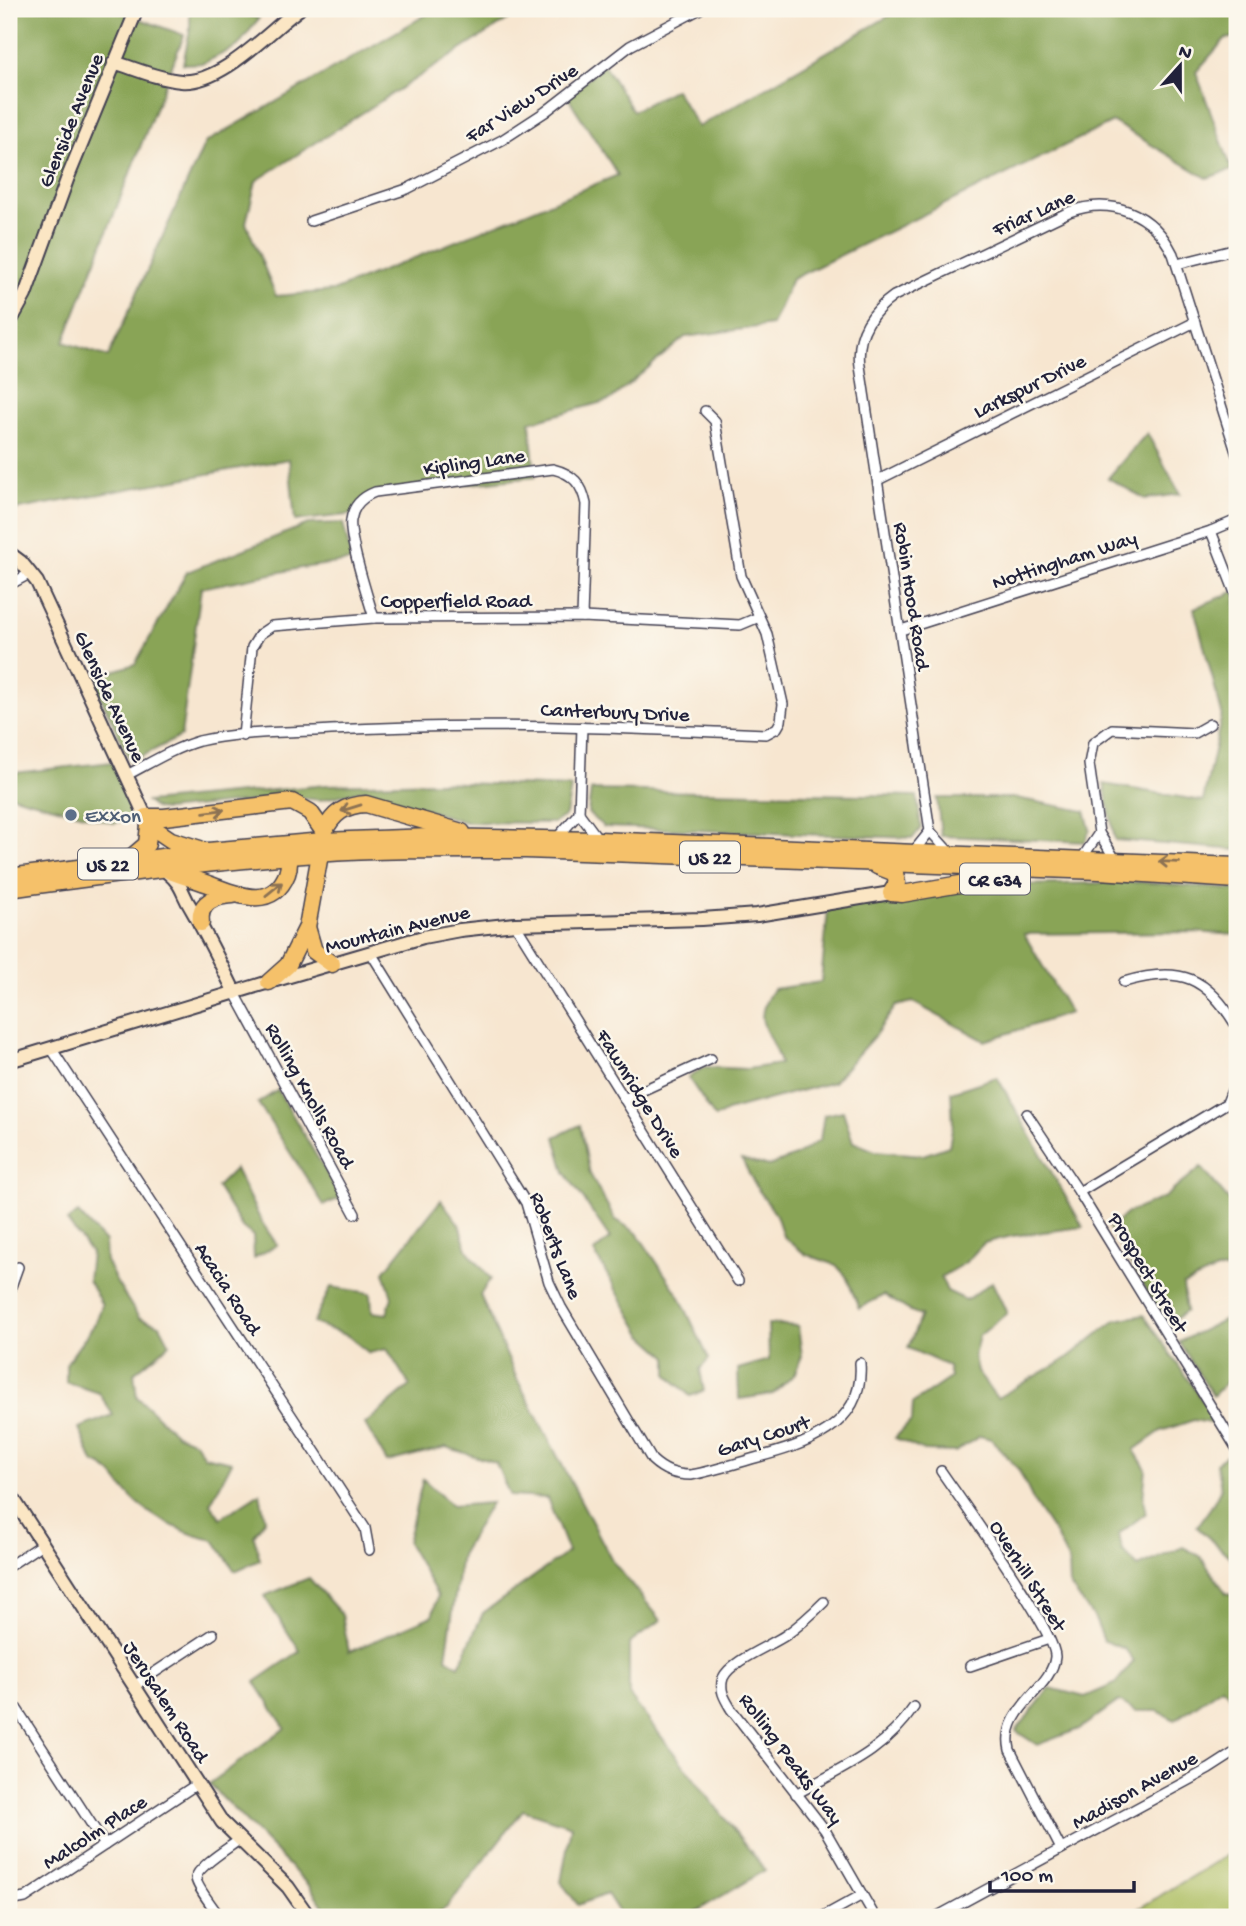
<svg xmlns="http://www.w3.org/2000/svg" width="1246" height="1926" viewBox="0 0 1246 1926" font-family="'Gochi Hand',sans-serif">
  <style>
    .green { fill: #acbd60; stroke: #67704e; stroke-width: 2 }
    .forest { fill: #89a456; stroke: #566348; stroke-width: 2 }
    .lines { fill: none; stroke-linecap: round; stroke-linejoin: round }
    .street-casing { stroke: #423f51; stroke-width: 12 }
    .secondary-casing { stroke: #423f51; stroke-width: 16 }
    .highway-casing { stroke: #423f51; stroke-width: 19 }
    .street { stroke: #fff; stroke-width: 9 }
    .secondary { stroke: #fbe6c4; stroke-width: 12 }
    .highway { stroke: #f5c16b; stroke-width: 16 }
    .oneway { stroke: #8c7253 }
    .service-dot { fill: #5c6f8a; stroke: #fbf7ec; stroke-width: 2.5 }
    .labels { text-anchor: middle; stroke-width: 5; stroke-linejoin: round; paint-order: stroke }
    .shield { fill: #fbf7ec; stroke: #636270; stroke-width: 2 }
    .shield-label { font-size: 19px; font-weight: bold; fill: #22223b }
    .street-label { font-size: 21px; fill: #22223b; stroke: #fbf7ec }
    .service-label { font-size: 21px; fill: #4e5e75; stroke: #fbf7ec; text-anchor: start }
  </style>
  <rect width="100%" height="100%" fill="#fbf7ec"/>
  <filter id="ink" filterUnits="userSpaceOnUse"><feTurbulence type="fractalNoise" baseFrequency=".0143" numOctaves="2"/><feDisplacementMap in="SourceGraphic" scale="14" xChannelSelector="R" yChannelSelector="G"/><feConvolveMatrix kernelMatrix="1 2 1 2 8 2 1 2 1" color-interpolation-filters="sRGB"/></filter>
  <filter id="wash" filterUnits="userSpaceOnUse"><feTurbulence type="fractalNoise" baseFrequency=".00686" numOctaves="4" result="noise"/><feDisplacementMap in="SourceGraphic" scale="28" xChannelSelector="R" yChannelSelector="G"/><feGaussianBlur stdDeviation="1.57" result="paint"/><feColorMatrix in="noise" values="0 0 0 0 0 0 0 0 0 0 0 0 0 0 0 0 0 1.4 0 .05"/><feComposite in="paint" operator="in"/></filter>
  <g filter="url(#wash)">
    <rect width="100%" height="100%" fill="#f7e6d0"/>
    <path class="green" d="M 1237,1849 L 1237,1917 L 1125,1917 Z"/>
    <g class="forest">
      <path d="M 9,9 L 124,9 L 123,13 L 184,35 L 64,342 L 108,357 L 205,143 L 436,9 L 518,9 L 520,12 L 256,181 L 246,223 L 276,296 L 333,291 L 618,175 L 567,96 L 604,65 L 633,111 L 675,89 L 698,127 L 901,9 L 1237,9 L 1237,37 L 1225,39 L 1196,72 L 1232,170 L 1207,178 L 1113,122 L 792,279 L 772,325 L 685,337 L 610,400 L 530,422 L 535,477 L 374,494 L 356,514 L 295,521 L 289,459 L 9,511 Z"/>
      <path d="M 190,9 L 242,9 L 251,16 L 259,18 L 238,46 L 204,63 L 183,64 L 190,29 Z"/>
      <path d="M 1147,433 L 1180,494 L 1145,499 L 1108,478 Z"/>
      <path d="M 343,523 L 352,561 L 301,568 L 201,588 L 181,736 L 131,762 L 92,678 L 135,664 L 187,572 L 308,524 Z"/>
      <path d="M 1236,591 L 1237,850 L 1115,840 L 1104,784 L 1203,801 L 1222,714 L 1194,608 Z"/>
      <path d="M 9,759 L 14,773 L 112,762 L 137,817 L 114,823 L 9,795 Z"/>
      <path d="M 437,782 L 571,787 L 566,815 L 553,823 L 465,822 L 364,790 L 320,800 L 292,797 L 166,810 L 156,809 L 147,802 L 326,785 Z"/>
      <path d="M 591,790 L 917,796 L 921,828 L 913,838 L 604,827 L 588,813 Z"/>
      <path d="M 937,798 L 1016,798 L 1085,811 L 1090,829 L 1085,842 L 941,836 Z"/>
      <path d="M 1140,882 L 1237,890 L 1237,935 L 1193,932 L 1024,934 L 1070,1013 L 985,1041 L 913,1002 L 896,1006 L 875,1035 L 833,1082 L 727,1111 L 715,1118 L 688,1077 L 705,1067 L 747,1069 L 780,1064 C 771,1028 749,1025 773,989 L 821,982 L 828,909 L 979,886 Z"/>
      <path d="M 997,1077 L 1083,1227 L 1012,1236 L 984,1243 L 966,1262 L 941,1277 L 947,1291 L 966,1300 L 992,1282 L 1007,1313 L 979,1336 L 974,1356 L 977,1372 L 997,1398 L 1066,1359 L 1116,1320 L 1144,1315 L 1219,1425 L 1194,1420 L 1161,1431 L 1134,1450 L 1146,1469 L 1143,1499 L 1146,1513 L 1119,1534 L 1122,1550 L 1138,1567 L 1183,1547 L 1200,1556 L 1226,1593 L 1237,1596 L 1237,1702 L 1222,1687 L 1175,1720 L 1158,1711 L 1136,1711 L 1119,1701 L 1079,1729 L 1037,1745 L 1016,1731 L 1050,1688 L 1085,1697 L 1115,1684 L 1134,1661 L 1125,1649 L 1104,1641 L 1095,1619 L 1070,1586 L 1069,1562 L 1055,1534 L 1035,1504 L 1019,1470 L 991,1439 L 980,1436 L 955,1452 L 924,1451 L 895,1438 L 912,1420 L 913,1403 L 950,1378 L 948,1366 L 908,1348 L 921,1315 L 910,1311 L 884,1295 L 859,1308 L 846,1276 L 836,1265 L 805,1254 L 783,1236 L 776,1215 L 755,1185 L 742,1160 L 769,1166 L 795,1156 L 820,1140 L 824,1115 L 843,1111 L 853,1142 L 875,1151 L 923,1155 L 949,1146 L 953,1124 L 951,1092 Z"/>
      <path d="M 278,1090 L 341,1198 L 324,1205 L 258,1103 Z"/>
      <path d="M 580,1125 L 590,1174 L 615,1219 L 637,1233 L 680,1297 L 709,1359 L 700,1369 L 704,1391 L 690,1396 L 668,1375 L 668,1357 L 642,1334 L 594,1252 L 610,1238 L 565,1172 L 555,1137 Z"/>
      <path d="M 1201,1167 L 1237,1210 L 1237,1269 L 1216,1270 L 1183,1285 L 1186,1311 L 1168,1325 L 1109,1228 L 1127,1213 L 1165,1197 Z"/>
      <path d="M 235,1169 L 261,1221 L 277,1245 L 254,1258 L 253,1236 L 242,1227 L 217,1187 Z"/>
      <path d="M 441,1200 L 459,1224 L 467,1250 L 491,1279 L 480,1295 L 517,1379 L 613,1562 L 661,1620 L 629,1644 L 629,1695 L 765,1870 L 687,1917 L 622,1917 L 607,1894 L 578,1905 L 561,1882 L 571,1826 L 523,1810 L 447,1907 L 432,1917 L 331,1917 L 309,1886 L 209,1784 L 285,1728 L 255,1682 L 300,1651 L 264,1596 L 309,1578 L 342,1615 L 349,1652 L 432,1616 L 438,1596 L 407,1542 L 423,1479 L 452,1506 L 491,1503 L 461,1555 L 446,1658 L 459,1666 L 483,1613 L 568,1552 L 547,1498 L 510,1496 L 496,1463 L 446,1447 L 387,1462 L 365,1424 L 410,1386 L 387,1349 L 369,1353 L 348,1336 L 313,1323 L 331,1287 L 371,1293 L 372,1312 L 387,1314 L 392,1297 L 384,1272 Z"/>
      <path d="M 78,1213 L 105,1242 L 106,1261 L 117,1283 L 139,1318 L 160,1325 L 170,1344 L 134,1373 L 137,1397 L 176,1434 L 195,1442 L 204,1456 L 232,1462 L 210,1504 L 221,1518 L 260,1493 L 265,1519 L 254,1536 L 260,1560 L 235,1571 L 214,1540 C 189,1536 150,1517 132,1498 C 115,1481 117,1472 93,1462 L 79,1428 L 113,1415 L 99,1393 L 66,1382 L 66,1364 L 96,1322 L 102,1305 L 88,1280 L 91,1253 L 67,1221 Z"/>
      <path d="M 1237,1313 L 1237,1371 L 1213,1396 L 1179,1342 Z"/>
      <path d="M 768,1324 L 798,1326 L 802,1356 L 794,1375 L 773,1394 L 739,1399 L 738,1369 L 769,1360 Z"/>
      <path d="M 1228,1455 L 1237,1471 L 1237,1567 L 1232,1559 L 1197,1527 L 1211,1507 L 1221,1488 L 1216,1463 Z"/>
    </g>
  </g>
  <g filter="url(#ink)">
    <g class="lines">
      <g class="street-casing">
        <g id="street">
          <path d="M 311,221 L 407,189 L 502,140 L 545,112 L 630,46 L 700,9"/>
          <path d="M 1177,264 L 1237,249"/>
          <path d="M 878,480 L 1195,322"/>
          <path d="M 1211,531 L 1237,598"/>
          <path d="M 9,585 L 31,573"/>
          <path d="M 374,618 C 368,598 348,537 351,520 C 353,506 362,497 375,492 L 553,469 C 573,474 582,484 586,504 L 582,617"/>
          <path d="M 901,630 L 1211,531 L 1237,520"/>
          <path d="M 243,736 L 252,647 L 260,634 L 272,626 L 374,618 L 582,617 L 740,625 L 759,617"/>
          <path d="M 127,775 C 150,763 174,748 199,741 C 241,731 288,733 331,730 C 476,722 621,728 766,734 L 777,728 L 781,721 L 783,704 L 767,634 L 741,576 L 715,421 L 705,411"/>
          <path d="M 579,813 L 599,840"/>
          <path d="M 556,839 L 579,813 L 582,727"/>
          <path d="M 913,852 L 930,831"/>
          <path d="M 950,853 L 930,831 L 860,366 C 856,336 870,313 894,296 L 1069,212 C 1111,196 1153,213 1173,254 L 1237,455"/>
          <path d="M 1082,858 L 1099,833"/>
          <path d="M 1115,859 L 1099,833 L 1089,764 L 1093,743 L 1112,729 L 1194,733 L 1210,724"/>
          <path d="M 515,924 L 738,1281"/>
          <path d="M 371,953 L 526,1203 L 549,1282 L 561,1307 L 652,1460 C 664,1471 675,1475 691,1475 C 713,1471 734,1464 755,1458 C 804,1445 865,1427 860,1363"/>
          <path d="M 1124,982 C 1181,965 1207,977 1237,1027"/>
          <path d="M 235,993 L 355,1214"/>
          <path d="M 51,1048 L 365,1528 L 369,1550"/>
          <path d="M 624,1099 L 711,1059"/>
          <path d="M 1027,1114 L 1079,1192 L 1237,1449"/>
          <path d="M 1079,1192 L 1227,1103 L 1237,1078"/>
          <path d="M 9,1292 L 18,1267"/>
          <path d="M 941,1471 C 960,1499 1057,1633 1055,1657 C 1052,1689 1000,1709 1010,1750 L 1061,1849"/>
          <path d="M 9,1566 L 42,1544"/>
          <path d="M 824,1602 C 812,1614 800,1625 786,1635 C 770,1646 730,1661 723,1678 C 719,1690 725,1699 731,1709 L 825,1830 L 875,1917"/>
          <path d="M 970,1666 L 1049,1639"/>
          <path d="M 134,1686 L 213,1634"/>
          <path d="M 9,1697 L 105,1845"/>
          <path d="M 796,1794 C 842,1768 884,1752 914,1707"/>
          <path d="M 9,1901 L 25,1898 L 197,1784"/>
          <path d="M 220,1917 C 215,1910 196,1886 196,1878 C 197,1867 230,1847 239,1840"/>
          <path d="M 822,1917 L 862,1895"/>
          <path d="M 936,1917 L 1209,1769 L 1237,1751"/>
        </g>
      </g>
      <g class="secondary-casing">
        <g id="secondary">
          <path d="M 114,62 C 136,69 158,79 181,81 C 221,85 269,31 299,9"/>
          <path d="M 9,324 L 25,295 L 68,177 L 137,9"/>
          <path d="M 9,553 L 21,562 L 37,582 L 149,824"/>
          <path d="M 167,872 C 183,885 181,892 191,908 C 207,936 221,964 235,993"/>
          <path d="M 9,1061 L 269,982 L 423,937 L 460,930 L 515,924 L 702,919 L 757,915 L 891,893"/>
          <path d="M 9,1492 L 222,1822 L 288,1887 L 309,1917"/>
        </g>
      </g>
      <g class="highway-casing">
        <g id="highway">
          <path d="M 146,817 L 164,817 L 292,802 L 310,812 L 324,832"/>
          <path d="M 149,825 L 171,840 L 200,849"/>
          <path d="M 127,861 L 147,844 L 149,825"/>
          <path d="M 877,866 L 895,873 L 897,883 L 891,893 L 902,894 L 978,881 L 1022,878"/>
          <path d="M 170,871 C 183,876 197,880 211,885 C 238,895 272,911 287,874 C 290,865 290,856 284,849"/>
          <path d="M 9,877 L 208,851 L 323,841 L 431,837 L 599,840 L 1237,866"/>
          <path d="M 9,889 C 111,875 214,861 317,854 C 387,849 457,850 526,850 L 1099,871 L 1237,880"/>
          <path d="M 201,923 C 198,902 215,896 233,895"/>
          <path d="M 307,927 L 314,951 L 332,964"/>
          <path d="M 269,982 L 288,965 L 307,927 L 324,832 C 333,813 345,805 366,804 L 462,832"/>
        </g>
      </g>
      <use href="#street" class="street"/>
      <use href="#secondary" class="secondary"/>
      <use href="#highway" class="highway"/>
    </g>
    <defs><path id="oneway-shaft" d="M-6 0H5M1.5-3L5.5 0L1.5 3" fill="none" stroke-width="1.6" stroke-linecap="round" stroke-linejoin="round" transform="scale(1.75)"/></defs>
    <g class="oneway">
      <use href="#oneway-shaft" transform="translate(351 808) rotate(163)"/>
      <use href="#oneway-shaft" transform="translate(214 811) rotate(-7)"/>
      <use href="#oneway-shaft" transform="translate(1169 862) rotate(-178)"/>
      <use href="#oneway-shaft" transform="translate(274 889) rotate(-39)"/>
    </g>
  </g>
  <circle class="service-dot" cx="71" cy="815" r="7"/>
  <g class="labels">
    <g class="shield">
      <rect x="680" y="841.5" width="60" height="31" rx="5"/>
      <rect x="78" y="848.5" width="60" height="31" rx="5"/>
      <rect x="960" y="863.5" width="70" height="31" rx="5"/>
    </g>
    <g class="shield-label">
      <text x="710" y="864">US 22</text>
      <text x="108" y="871">US 22</text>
      <text x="995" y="886">CR 634</text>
    </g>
    <g class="street-label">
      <text transform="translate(521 102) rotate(-33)" y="7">Far View Drive</text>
      <text transform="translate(70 120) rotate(-68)" y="7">Glenside Avenue</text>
      <text transform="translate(1033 212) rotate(-24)" y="7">Friar Lane</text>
      <text transform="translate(1029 385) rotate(-26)" y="7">Larkspur Drive</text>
      <text transform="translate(474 461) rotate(-8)" y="7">Kipling Lane</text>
      <text transform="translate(1064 559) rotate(-18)" y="7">Nottingham Way</text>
      <text transform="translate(913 596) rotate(81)" y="7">Robin Hood Road</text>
      <text x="456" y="607">Copperfield Road</text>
      <text transform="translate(111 696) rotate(65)" y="7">Glenside Avenue</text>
      <text transform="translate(615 711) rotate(2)" y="7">Canterbury Drive</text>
      <text transform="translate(397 928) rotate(-14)" y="7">Mountain Avenue</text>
      <text transform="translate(641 1093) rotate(58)" y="7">Fawnridge Drive</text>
      <text transform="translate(311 1095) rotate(61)" y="7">Rolling Knolls Road</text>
      <text transform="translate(557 1245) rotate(69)" y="7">Roberts Lane</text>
      <text transform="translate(1149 1272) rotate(59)" y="7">Prospect Street</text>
      <text transform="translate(229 1288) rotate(57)" y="7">Acacia Road</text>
      <text transform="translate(763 1435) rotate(-18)" y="7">Gary Court</text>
      <text transform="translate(1029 1575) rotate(58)" y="7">Overhill Street</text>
      <text transform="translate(167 1701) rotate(57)" y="7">Jerusalem Road</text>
      <text transform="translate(792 1758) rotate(53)" y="7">Rolling Peaks Way</text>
      <text transform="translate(1134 1789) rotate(-29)" y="7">Madison Avenue</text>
      <text transform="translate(94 1831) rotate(-33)" y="7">Malcolm Place</text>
    </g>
    <g class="service-label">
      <text x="85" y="822">Exxon</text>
    </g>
  </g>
  <rect width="1246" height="1926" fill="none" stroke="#fbf7ec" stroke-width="35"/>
  <g transform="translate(1180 66) rotate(21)" stroke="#fbf7ec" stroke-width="5" paint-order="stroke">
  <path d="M0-5L12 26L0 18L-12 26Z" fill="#22223b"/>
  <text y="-10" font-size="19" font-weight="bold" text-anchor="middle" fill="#22223b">N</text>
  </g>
  <path d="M990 1881v10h144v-10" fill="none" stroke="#22223b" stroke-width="3.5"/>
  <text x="1001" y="1881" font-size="21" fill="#22223b" stroke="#fbf7ec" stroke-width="5" paint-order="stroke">100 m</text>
</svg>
